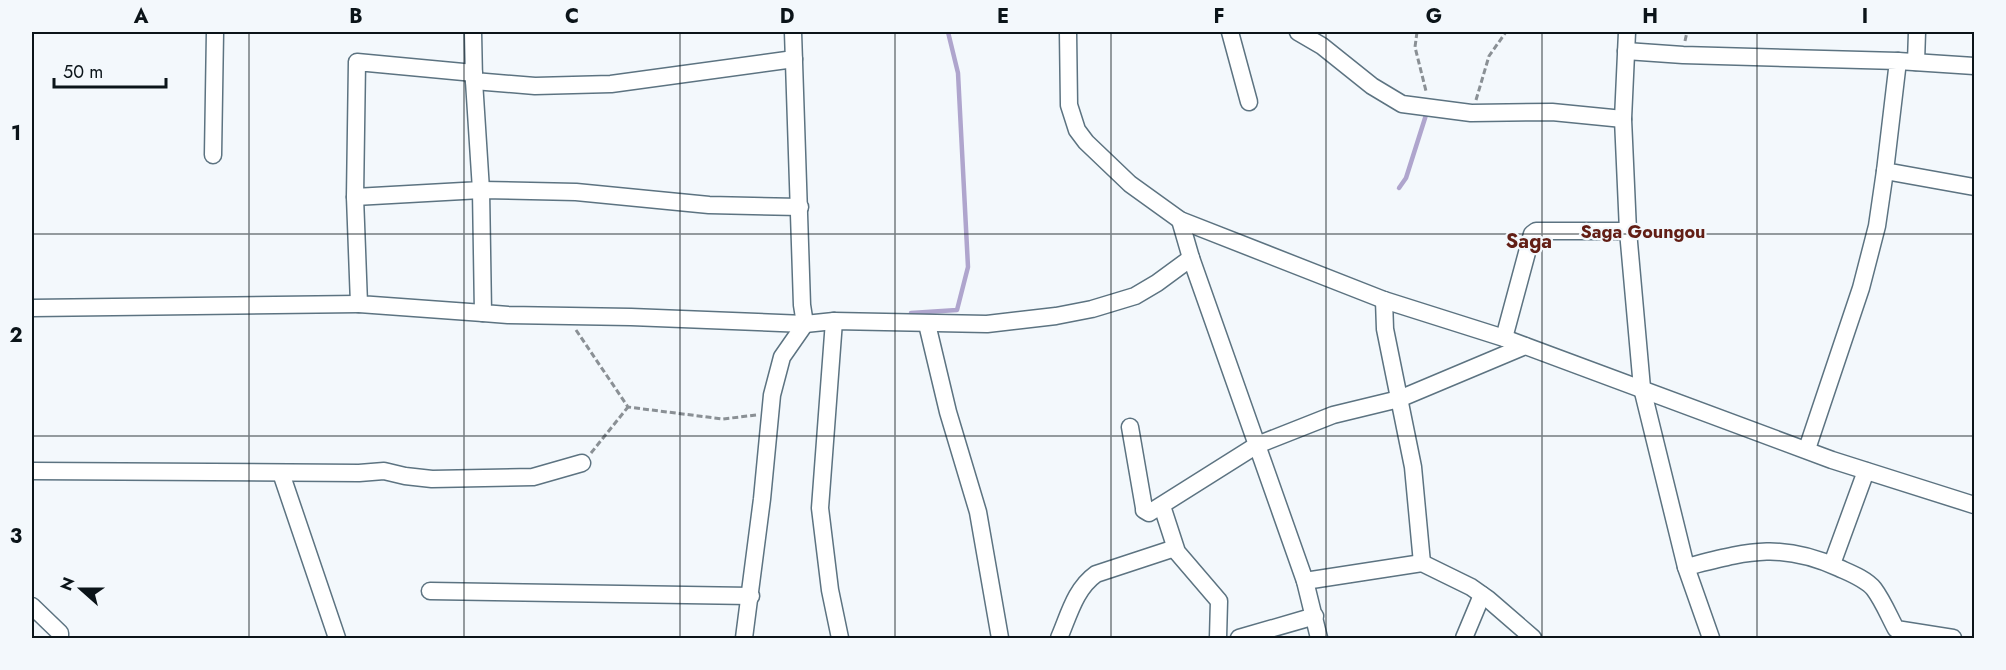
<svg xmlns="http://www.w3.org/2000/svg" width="2006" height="670" viewBox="0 0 2006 670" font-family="Jost,sans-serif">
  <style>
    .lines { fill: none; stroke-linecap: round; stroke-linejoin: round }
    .stream { stroke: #afa5cd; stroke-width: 4.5 }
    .minor-casing { stroke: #5c7381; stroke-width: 19 }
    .path { stroke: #8a9095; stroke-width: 3; stroke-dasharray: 6 3; stroke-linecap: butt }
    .minor { stroke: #fff; stroke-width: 16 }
    .grid { fill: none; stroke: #0b1419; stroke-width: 1.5; stroke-opacity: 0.55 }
    .labels { text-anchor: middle; stroke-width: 4.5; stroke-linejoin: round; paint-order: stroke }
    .neighbourhood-label { font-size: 18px; font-weight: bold; fill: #621e15; stroke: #f3f8fc }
    .quarter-label { font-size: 20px; font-weight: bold; fill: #621e15; stroke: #f3f8fc }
    .neatline { fill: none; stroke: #0b1419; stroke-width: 2 }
    .grid-label { font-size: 20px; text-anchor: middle; font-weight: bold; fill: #0b1419 }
  </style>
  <rect width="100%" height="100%" fill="#f3f8fc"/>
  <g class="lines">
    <g class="stream">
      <path d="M 1399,188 L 1406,178 L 1426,115"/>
      <path d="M 911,313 L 957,310 L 968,267 L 958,73 L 948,32"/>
    </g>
    <g class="minor-casing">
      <g id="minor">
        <path d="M 473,32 L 474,81 L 535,86 L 611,84 L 794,59"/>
        <path d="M 1068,32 L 1069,105 L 1077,130 L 1086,142 L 1130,184 L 1180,220 L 1384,300 L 1504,338 L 1832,460 L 1974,505"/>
        <path d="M 1230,32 L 1249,102"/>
        <path d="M 1298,32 L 1322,46 L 1372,86 L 1402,104 L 1471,113 L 1552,112 L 1623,119"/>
        <path d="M 1627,32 L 1623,119 L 1628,231 L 1642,388 L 1686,567 L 1711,638"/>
        <path d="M 1626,51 L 1683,55 L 1898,61 L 1885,171 L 1974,187"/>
        <path d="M 1898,61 L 1974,66"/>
        <path d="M 1916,62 L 1917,32"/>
        <path d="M 474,73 L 357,62 L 355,197 L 481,190 L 474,81"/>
        <path d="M 213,155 L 215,32"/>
        <path d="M 355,197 L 359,304 L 483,313"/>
        <path d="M 800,207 L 709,205 L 576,192 L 481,190 L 483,313 L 508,315 L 631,317 L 805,324 L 834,321 L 987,324 L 1056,316 L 1092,309 L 1135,296 L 1157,283 L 1191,258"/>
        <path d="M 1180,220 L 1191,258 L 1305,581 L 1319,638"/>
        <path d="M 1384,300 L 1385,329 L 1413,467 L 1422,563"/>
        <path d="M 32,308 L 359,304"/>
        <path d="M 834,321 L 820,508 L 830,590 L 840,638"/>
        <path d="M 927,324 L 948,412 L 978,512 L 1000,638"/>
        <path d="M 1504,338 L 1532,234 L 1536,231 L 1628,231"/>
        <path d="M 1130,427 L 1144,508 L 1144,510 L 1149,513 L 1257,445 L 1333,415 L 1399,399 L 1525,346"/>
        <path d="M 1807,449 L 1861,288 L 1877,226 L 1885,171"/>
        <path d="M 32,471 L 359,473 L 384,471 L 405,476 L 432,479 L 533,477 L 582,463"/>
        <path d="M 281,473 L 337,638"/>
        <path d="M 1162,506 L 1177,552 L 1219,601 L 1218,638"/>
        <path d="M 1832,564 L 1866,471"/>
        <path d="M 1686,567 C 1746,552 1779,541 1839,568 C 1850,573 1866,579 1874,589 C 1883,601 1889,616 1896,629 L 1953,638"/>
        <path d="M 1305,581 L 1422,563 L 1471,587 L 1488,599 L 1533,638"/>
        <path d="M 430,591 L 751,596"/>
        <path d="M 32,606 L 60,633 L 60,638"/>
        <path d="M 744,638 L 762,499 L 772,395 L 782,357 L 805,324 L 802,305 L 793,32"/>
        <path d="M 1059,638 C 1069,615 1075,589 1096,574 L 1175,548"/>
        <path d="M 1239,638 L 1315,616"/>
        <path d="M 1464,638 L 1482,595"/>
      </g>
    </g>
    <g class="path">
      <path d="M 1417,32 L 1415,47 L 1426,91"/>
      <path d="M 1685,41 L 1687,32"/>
      <path d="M 1476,100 L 1489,56 L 1506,32"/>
      <path d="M 576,330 L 628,407 L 723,419 L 756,415"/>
      <path d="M 591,453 L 628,407"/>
    </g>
    <use href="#minor" class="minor"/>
  </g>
  <path class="grid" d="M 249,32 L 249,638M 464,32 L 464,638M 680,32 L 680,638M 895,32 L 895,638M 1111,32 L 1111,638M 1326,32 L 1326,638M 1542,32 L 1542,638M 1757,32 L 1757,638M 32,234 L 1974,234M 32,436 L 1974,436"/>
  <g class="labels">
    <g class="neighbourhood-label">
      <text x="1643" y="238">Saga Goungou</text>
    </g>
    <g class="quarter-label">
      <text x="1529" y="248">Saga</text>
    </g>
  </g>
  <rect width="2006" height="670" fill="none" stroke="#f3f8fc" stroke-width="66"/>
  <g transform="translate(81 589) rotate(291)" stroke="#f3f8fc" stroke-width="4.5" paint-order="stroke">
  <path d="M0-4.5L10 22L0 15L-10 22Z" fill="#0b1419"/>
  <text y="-9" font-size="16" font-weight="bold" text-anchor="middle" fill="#0b1419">N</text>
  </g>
  <path d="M54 78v9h112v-9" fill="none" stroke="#0b1419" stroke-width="3"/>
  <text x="63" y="78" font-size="18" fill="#0b1419" stroke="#f3f8fc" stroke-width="4.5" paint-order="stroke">50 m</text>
  <rect x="33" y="33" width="1940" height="604" class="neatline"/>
  <g class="grid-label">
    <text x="141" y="23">A</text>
    <text x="356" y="23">B</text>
    <text x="572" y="23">C</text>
    <text x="787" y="23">D</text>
    <text x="1003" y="23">E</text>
    <text x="1219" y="23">F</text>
    <text x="1434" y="23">G</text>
    <text x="1650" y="23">H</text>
    <text x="1865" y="23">I</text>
    <text x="16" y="140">1</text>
    <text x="16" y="342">2</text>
    <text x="16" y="543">3</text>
  </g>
</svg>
